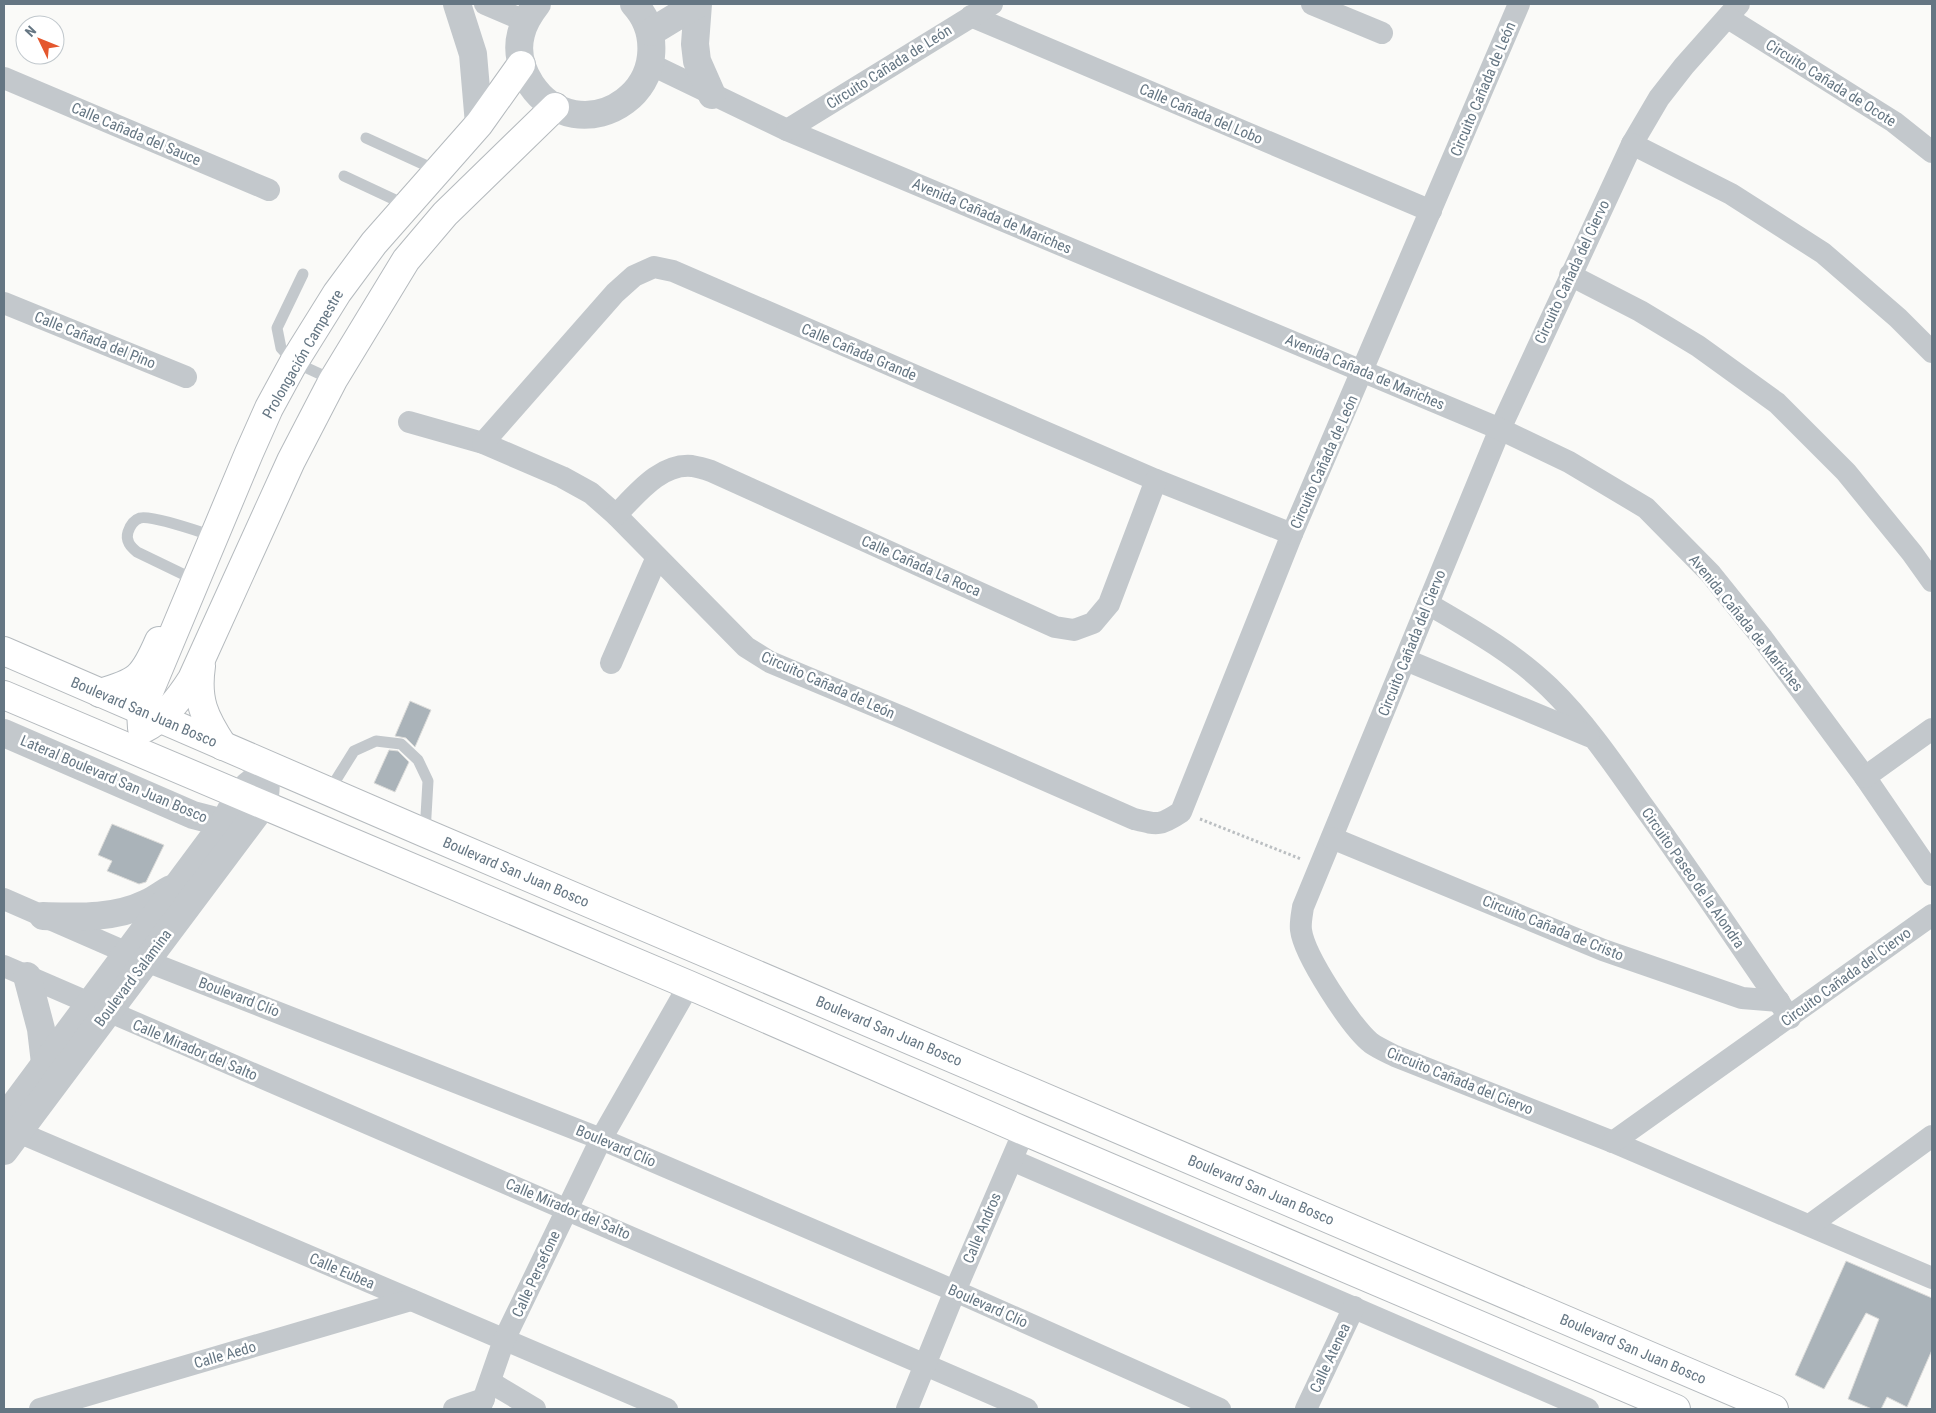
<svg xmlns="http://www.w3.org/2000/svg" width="1936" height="1413" viewBox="0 0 1936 1413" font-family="'Roboto Condensed',sans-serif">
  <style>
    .building { fill: #aab3b9; stroke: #dcdcda }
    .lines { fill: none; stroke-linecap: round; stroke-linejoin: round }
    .secondary-casing { stroke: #b3babf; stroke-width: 30 }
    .primary-casing { stroke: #b5babe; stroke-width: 30 }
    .path { stroke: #bbbfc2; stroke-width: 3; stroke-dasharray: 2.5 2.5; stroke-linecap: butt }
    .service { stroke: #c3c8cc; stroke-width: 11 }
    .minor { stroke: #c3c8cc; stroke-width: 22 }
    .tertiary { stroke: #c3c8cc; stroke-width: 28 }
    .secondary { stroke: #fff; stroke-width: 28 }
    .primary { stroke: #fff; stroke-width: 28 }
    .labels { text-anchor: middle; stroke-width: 5; stroke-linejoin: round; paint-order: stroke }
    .street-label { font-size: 15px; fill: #657683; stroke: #fff }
  </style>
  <rect width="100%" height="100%" fill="#fafaf8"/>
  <g class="building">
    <path d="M 410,701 L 431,710 L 415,747 L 406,738 L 395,736 Z"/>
    <path d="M 389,750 L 398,751 L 409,762 L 395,792 L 374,783 Z"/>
    <path d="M 112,824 L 164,845 L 146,882 L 139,884 L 107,871 L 112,861 L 98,855 Z"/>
    <path d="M 1846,1261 L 1932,1298 L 1932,1350 L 1907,1407 L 1887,1397 L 1881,1409 L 1872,1409 L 1848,1399 L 1879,1319 L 1866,1313 L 1824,1389 L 1795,1375 Z"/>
  </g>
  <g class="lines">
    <g class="secondary-casing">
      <path id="secondary" d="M 100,693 C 138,682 143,678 159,641"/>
    </g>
    <g class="primary-casing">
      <g id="primary">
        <path d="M 4,651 L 425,833 L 1774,1409"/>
        <path d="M 201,666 C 196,700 204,717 223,746"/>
        <path d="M 4,695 L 689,985 L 1024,1131 L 1676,1409"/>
        <path d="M 142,728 L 141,711 L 249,453 L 269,408 L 294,362 L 337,293 L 374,243 L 479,124 L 521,65"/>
        <path d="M 145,728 C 165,718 180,698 192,679 L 291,461 L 333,380 L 406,260 L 445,214 L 555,107"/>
      </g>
    </g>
    <path class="path" d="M 1200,819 L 1301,859"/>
    <g class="service">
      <path d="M 366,138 L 436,170"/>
      <path d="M 344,176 L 406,205"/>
      <path d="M 303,274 L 277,328 L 281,348 L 294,362 L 333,380"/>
      <path d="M 195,580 L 137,552 C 131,547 125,541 128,532 C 130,526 134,520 140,518 C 152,515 200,532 213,536"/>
      <path d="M 329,791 L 354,751 L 376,741 L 401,744 L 418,760 L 428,781 L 425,833"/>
    </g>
    <g class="minor">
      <path d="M 485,4 L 525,21"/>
      <path d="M 1312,4 L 1382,33"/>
      <path d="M 1739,4 L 1684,66 L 1659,98 L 1632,144 L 1500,429 L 1303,907 C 1302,914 1300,923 1301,930 C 1304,955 1351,1027 1371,1043 C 1378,1048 1387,1052 1395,1056 L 1613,1142 L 1932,1278"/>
      <path d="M 971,16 L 1431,211"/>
      <path d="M 1728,18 L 1894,122 L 1932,152"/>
      <path d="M 650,64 L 787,130 L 1500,429 L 1569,462 L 1646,508 L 1710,573 L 1763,639 L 1865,777 L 1932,875"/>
      <path d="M 4,78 L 269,190"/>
      <path d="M 787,130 L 992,4"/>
      <path d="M 1632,144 L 1731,194 L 1823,253 L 1898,318 L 1932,352"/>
      <path d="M 1570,275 L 1640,311 L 1698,346 L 1777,403 L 1846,472 L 1912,553 L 1932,581"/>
      <path d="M 4,303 L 186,377"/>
      <path d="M 409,422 L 483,443 L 562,477 L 591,493 L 616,515 L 746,647 L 770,662 L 904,718 L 1134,819 C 1158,825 1160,826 1181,812 L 1292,534 L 1519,4"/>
      <path d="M 483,443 L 615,293 L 634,276 L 654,267 L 673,271 L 1156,480 L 1292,534"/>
      <path d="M 616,515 C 636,495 660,463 692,466 C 698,467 705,469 711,471 L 1055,627 L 1074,630 L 1093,623 L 1109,604 L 1156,480"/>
      <path d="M 1428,604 C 1471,629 1514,653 1549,687 C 1585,722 1613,763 1641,803 C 1692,873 1740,946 1790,1018"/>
      <path d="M 1406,660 L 1589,736"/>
      <path d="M 611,663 L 657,557"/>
      <path d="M 1865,777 L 1932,729"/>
      <path d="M 1332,838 L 1603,950 L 1742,998 L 1779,1001"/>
      <path d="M 4,899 L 146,961 L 601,1139 L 955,1291 L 1220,1409"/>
      <path d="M 4,966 L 1027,1409"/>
      <path d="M 18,1132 L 667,1409"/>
      <path d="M 1613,1142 L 1932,915"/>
      <path d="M 1012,1160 L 1588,1409"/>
      <path d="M 1810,1225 L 1932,1136"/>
      <path d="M 490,1382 L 535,1409"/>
      <path d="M 40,1409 L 411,1300"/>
      <path d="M 454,1409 L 484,1399"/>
      <path d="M 480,1409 L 504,1340 L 601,1139 L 689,985"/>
      <path d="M 907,1409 L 955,1291 L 1024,1131"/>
      <path d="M 1306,1409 L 1354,1307"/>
    </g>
    <g class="tertiary">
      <path d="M 457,4 L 473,54 L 479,124"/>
      <path d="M 537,4 C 530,13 524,22 521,34 C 512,68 539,108 574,114 C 611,120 647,93 651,56 C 653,36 648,19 634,4"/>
      <path d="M 698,4 L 695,44 L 697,61 L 712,95"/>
      <path d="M 651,32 L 697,4"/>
      <path d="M 4,733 L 193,815 L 224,823"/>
      <path d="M 43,916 C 78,917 114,919 147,903 C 156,899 163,893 171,889"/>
      <path d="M 27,976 L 41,1029 L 45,1063"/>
      <path d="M 4,1119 L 224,823 C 233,807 240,788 257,780"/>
      <path d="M 4,1151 L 263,805 C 269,781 266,773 249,757"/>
    </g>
    <use href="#secondary" class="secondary"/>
    <use href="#primary" class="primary"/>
  </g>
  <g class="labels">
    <g class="street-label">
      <text transform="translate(889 67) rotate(-32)" y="5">Circuito Cañada de León</text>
      <text transform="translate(1831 83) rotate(32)" y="5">Circuito Cañada de Ocote</text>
      <text transform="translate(1483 89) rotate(-67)" y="5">Circuito Cañada de León</text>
      <text transform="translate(1201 114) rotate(23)" y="5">Calle Cañada del Lobo</text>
      <text transform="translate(136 134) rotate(23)" y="5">Calle Cañada del Sauce</text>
      <text transform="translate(992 216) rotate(23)" y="5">Avenida Cañada de Mariches</text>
      <text transform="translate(1572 272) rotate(-65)" y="5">Circuito Cañada del Ciervo</text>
      <text transform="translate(95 340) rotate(22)" y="5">Calle Cañada del Pino</text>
      <text transform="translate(859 352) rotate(23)" y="5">Calle Cañada Grande</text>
      <text transform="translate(303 354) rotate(-60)" y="5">Prolongación Campestre</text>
      <text transform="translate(1365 372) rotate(23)" y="5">Avenida Cañada de Mariches</text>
      <text transform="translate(1324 462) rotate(-66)" y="5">Circuito Cañada de León</text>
      <text transform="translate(921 566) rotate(24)" y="5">Calle Cañada La Roca</text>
      <text transform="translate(1746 623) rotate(51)" y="5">Avenida Cañada de Mariches</text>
      <text transform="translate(1412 643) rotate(-68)" y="5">Circuito Cañada del Ciervo</text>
      <text transform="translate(828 685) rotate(24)" y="5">Circuito Cañada de León</text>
      <text transform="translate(144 712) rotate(23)" y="5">Boulevard San Juan Bosco</text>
      <text transform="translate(114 779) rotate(23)" y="5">Lateral Boulevard San Juan Bosco</text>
      <text transform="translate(516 872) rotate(23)" y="5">Boulevard San Juan Bosco</text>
      <text transform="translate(1693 878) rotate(55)" y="5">Circuito Paseo de la Alondra</text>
      <text transform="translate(1553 928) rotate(22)" y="5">Circuito Cañada de Cristo</text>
      <text transform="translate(1846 977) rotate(-36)" y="5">Circuito Cañada del Ciervo</text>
      <text transform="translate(133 978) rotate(-53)" y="5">Boulevard Salamina</text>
      <text transform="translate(239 997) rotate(21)" y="5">Boulevard Clío</text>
      <text transform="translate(889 1031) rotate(23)" y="5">Boulevard San Juan Bosco</text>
      <text transform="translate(195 1050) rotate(23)" y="5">Calle Mirador del Salto</text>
      <text transform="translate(1460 1081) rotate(22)" y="5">Circuito Cañada del Ciervo</text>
      <text transform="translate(616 1146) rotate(23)" y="5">Boulevard Clío</text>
      <text transform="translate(1261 1190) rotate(23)" y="5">Boulevard San Juan Bosco</text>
      <text transform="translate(568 1209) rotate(23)" y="5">Calle Mirador del Salto</text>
      <text transform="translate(982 1228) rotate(-67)" y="5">Calle Andros</text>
      <text transform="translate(342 1271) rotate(23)" y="5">Calle Eubea</text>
      <text transform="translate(536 1274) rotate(-65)" y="5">Calle Persefone</text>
      <text transform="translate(988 1306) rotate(24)" y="5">Boulevard Clío</text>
      <text transform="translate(1633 1349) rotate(23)" y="5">Boulevard San Juan Bosco</text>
      <text transform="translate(225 1355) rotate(-16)" y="5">Calle Aedo</text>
      <text transform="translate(1330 1358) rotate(-65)" y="5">Calle Atenea</text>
    </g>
  </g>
  <rect width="1936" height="1413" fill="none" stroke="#657683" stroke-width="10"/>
  <g transform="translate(40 40) rotate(313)"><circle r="24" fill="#ffffff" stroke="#c1c8cd"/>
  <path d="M0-4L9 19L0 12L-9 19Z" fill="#e4572e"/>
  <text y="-8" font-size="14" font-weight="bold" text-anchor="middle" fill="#657683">N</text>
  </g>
</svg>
